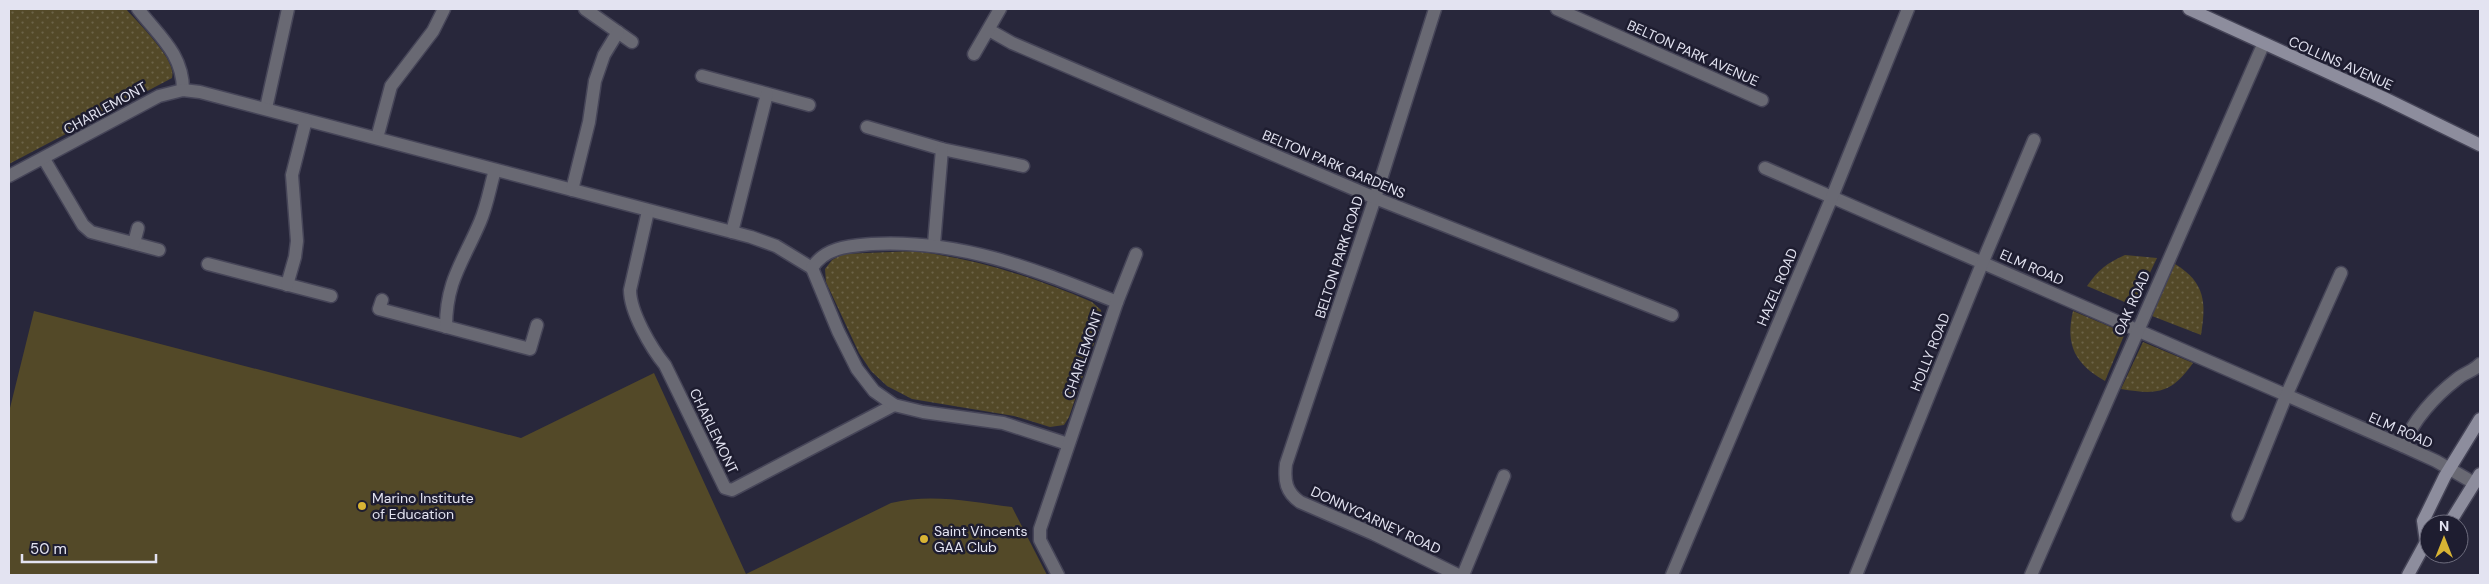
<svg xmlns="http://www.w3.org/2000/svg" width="2489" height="584" viewBox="0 0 2489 584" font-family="'DM Sans',sans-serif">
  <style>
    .green { fill: #534928 }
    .park { fill: url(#park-dots) }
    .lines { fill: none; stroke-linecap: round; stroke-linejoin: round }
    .street-casing { stroke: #464558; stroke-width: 15 }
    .secondary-casing { stroke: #464558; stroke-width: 15 }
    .street { stroke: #696973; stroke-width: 12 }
    .secondary { stroke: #8d8d9d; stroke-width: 12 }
    .poi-dot { fill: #d8b434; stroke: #1e1d30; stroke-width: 2 }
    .labels { text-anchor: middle; stroke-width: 5; stroke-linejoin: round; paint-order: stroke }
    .street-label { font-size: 14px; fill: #e3e3f1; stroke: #1e1d30 }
    .poi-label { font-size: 14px; fill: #e3e3f1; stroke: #1e1d30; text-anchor: start }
  </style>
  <defs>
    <pattern id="park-dots" width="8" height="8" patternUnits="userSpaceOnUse" patternTransform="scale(1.25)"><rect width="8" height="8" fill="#534928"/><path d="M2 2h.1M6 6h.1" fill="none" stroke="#6c6348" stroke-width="1.8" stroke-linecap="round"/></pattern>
  </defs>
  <rect width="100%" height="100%" fill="#28273b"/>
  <path class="green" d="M 34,311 L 521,438 L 654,373 L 746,574 L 891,503 C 932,493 971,502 1012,507 L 1047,575 L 9,575 L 9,412 Z"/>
  <g class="park">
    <path d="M 9,9 L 126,9 C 138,23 178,61 172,78 L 9,164 Z"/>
    <path d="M 914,251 C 977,259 1034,277 1092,302 L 1101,310 L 1102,320 L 1069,417 L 1064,425 L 1050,427 L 1014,416 L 912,399 L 887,386 L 871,371 L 859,353 L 826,282 L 825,269 L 832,260 L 843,254 Z"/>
    <path d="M 2125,255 L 2157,258 L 2134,306 L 2087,286 C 2098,270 2107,263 2125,255 Z"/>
    <path d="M 2175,264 C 2206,283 2206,303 2201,335 L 2152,316 Z"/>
    <path d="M 2073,311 L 2125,333 L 2105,381 C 2075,364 2065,345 2073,311 Z"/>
    <path d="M 2143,342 L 2193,363 C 2171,394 2157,395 2121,389 Z"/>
  </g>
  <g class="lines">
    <g class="street-casing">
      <g id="street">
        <path d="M 138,9 C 159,36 183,54 183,90"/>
        <path d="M 585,9 L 632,42"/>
        <path d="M 1435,9 L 1375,198 L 1286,464 C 1284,481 1286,492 1300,502 L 1374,534 L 1458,575"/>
        <path d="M 1557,9 L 1762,100"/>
        <path d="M 989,30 L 1012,43 L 1375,198 L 1672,315"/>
        <path d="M 974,54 L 1000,9"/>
        <path d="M 702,76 L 809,105"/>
        <path d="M 266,108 L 288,9"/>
        <path d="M 867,127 L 942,149 L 1023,166"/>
        <path d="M 377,138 L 391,86 L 433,31 L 444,9"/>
        <path d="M 44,159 L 83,225 L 91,232 L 159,250"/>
        <path d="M 1765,168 L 2403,446 L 2436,461 L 2474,483"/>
        <path d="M 9,176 L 159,96 L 183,90 L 200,92 L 751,237 L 776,246 L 812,268"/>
        <path d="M 572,190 L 589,122 L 595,81 L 604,55 L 618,32"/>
        <path d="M 648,211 L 630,290 C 630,312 651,348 665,365 L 725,488 L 732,490 L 894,405"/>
        <path d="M 732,232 L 767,94"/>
        <path d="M 134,243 L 138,228"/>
        <path d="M 934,244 L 942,149"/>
        <path d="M 208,264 L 331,296"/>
        <path d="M 287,285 L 295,257 L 297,241 L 292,175 L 306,120"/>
        <path d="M 382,300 L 379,309 L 530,349 L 537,325"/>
        <path d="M 446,327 C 446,281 463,262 480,222 C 487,206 490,187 495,170"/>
        <path d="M 1068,444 L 1003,423 L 923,412 L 894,405 L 874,391 L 857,369 L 838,331 L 812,268 C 825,247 849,246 872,244 C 961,239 1036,270 1117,302"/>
        <path d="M 2403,446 C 2413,420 2435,396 2457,379 C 2464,373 2474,371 2480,364"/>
        <path d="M 2238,515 L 2286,396 L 2341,273"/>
        <path d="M 1058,575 L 1040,540 L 1040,529 L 1117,302 L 1136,254"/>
        <path d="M 1463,575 L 1504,476"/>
        <path d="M 1672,575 L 1832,197 L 1908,9"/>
        <path d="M 1856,575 L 1986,254 L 2034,140"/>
        <path d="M 2031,575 L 2263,45"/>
      </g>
    </g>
    <g class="secondary-casing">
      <g id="secondary">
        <path d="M 2189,9 L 2384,98 L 2480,145"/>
        <path d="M 2449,524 L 2480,474"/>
        <path d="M 2426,542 L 2423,521 L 2445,476 L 2480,419"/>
        <path d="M 2408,575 L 2426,542 L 2429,540"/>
      </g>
    </g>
    <use href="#street" class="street"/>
    <use href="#secondary" class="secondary"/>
  </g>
  <g class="poi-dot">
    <circle cx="362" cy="506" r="5"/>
    <circle cx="924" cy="539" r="5"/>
  </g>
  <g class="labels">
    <g class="street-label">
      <text transform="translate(1693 53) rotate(24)" y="5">BELTON PARK AVENUE</text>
      <text transform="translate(2341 63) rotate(24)" y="5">COLLINS AVENUE</text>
      <text transform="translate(105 108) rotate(-29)" y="5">CHARLEMONT</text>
      <text transform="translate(1334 164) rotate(23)" y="5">BELTON PARK GARDENS</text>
      <text transform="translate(1339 257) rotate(-72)" y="5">BELTON PARK ROAD</text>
      <text transform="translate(2032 267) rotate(24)" y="5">ELM ROAD</text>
      <text transform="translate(1777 287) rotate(-67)" y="5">HAZEL ROAD</text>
      <text transform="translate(2132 303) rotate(-66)" y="5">OAK ROAD</text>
      <text transform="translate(1930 352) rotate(-68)" y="5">HOLLY ROAD</text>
      <text transform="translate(1083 354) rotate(-71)" y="5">CHARLEMONT</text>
      <text transform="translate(2401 430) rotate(24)" y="5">ELM ROAD</text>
      <text transform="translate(714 431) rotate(64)" y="5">CHARLEMONT</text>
      <text transform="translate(1376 520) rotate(25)" y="5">DONNYCARNEY ROAD</text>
    </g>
    <g class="poi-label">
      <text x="372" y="503">Marino Institute<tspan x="372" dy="16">of Education</tspan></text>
      <text x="934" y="536">Saint Vincents<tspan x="934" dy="16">GAA Club</tspan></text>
    </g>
  </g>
  <rect width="2489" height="584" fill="none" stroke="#e3e3f1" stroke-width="20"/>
  <g transform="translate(2444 539)"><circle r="24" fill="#1e1d30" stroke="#6d6c7d"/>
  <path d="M0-4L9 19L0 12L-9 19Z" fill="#d8b434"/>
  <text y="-8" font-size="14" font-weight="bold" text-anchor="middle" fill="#e3e3f1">N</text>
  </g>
  <path d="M22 554v8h134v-8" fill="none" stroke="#e3e3f1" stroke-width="2.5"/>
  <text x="30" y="554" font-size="15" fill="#e3e3f1" stroke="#1e1d30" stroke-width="4" paint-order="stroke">50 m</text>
</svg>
